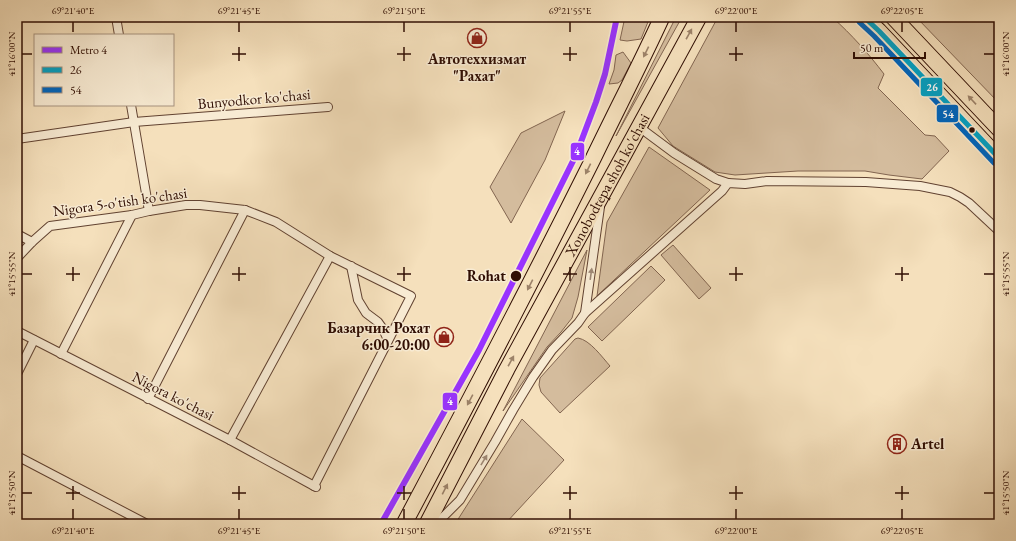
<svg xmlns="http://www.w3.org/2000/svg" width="1016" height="541" viewBox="0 0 1016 541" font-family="'EB Garamond',serif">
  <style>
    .green { fill: #d4bc9d; stroke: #826550 }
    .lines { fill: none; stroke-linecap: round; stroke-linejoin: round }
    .street-casing { stroke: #614231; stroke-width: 10 }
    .highway-casing { stroke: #300e03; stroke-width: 17 }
    .street { stroke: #f8ebd3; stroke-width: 8 }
    .highway { stroke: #f5e0bc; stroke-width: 15 }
    .bus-1-casing { stroke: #f8ebd3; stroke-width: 8 }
    .bus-2-casing { stroke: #f8ebd3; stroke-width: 8 }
    .bus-1 { stroke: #02a1c4; stroke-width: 5 }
    .bus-2 { stroke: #0065bd; stroke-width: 5 }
    .metro-1-casing { stroke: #f8ebd3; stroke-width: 9 }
    .metro-1 { stroke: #93f; stroke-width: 6 }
    .oneway { fill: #9c8269 }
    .oneway2 { fill: #9e8875 }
    .ticks { fill: none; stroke: #300e03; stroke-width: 1.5 }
    .bus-dot { fill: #300e03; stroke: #f8ebd3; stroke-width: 1.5 }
    .labels { text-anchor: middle; stroke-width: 3; stroke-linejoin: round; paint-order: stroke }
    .poi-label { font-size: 15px; font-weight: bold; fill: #300e03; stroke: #f8ebd3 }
    .street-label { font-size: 15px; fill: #300e03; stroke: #f8ebd3 }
    .stop-label { font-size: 15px; font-weight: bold; fill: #300e03; stroke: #f8ebd3; text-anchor: end }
    .line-badge { stroke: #f8ebd3; stroke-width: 1.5 }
    .badge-label { font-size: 11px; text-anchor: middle; font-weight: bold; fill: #fff }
    .neatline { fill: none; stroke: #300e03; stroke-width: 1.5 }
    .ticks-label { font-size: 10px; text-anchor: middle; fill: #300e03 }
  </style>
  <rect width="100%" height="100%" fill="#f5e0bc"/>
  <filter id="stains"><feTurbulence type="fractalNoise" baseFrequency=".005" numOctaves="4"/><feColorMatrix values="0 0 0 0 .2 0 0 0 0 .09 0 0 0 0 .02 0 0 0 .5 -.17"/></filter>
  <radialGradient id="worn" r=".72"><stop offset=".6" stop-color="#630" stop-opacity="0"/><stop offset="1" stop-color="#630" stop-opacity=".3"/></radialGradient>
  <g class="green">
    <path d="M 625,17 L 650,17 L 641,39 L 627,41 L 620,40 Z"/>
    <path d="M 676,17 L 682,17 L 616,136 Z"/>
    <path d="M 718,17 L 832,17 C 852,35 868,53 884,74 L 878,88 L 925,135 L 935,136 L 949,151 L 922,179 L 889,175 L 865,171 L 798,171 L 735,175 L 715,172 L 673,146 L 658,128 Z"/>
    <path d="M 916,17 L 999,17 L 999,103 Z"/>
    <path d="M 623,52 L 631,63 L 622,80 L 618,83 L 609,84 L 614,70 L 616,55 Z"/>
    <path d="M 565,111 L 545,160 L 511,223 L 490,187 L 521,133 Z"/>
    <path d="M 649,147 L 710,190 L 597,296 L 607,222 Z"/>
    <path d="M 673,245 L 711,288 L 699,299 L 661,255 Z"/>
    <path d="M 587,250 L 578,297 L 572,318 L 561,332 L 547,347 L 503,411 Z"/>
    <path d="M 651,266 L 665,280 L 602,341 L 588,327 Z"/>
    <path d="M 578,338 C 590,340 602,357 610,366 L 560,413 L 541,392 L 539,385 L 540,378 L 575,339 Z"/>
    <path d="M 522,419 L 564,460 L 505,524 L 455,524 Z"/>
  </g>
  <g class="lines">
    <g class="street-casing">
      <g id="street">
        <path d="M 116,17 L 119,35"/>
        <path d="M 131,105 L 149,211"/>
        <path d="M 639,127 L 674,153 L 716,179 L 728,183"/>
        <path d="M 17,139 L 134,122 L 328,107"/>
        <path d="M 17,234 L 32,242"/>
        <path d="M 17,258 L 32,242 L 50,226 L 132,215 L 149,211 L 186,205 L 200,205 L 245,210 L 276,222 L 330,256 L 411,296 L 314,486"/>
        <path d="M 351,266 L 358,300 L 366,313 L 378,322 L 383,329 L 388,340"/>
        <path d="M 585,313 L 600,207"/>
        <path d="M 17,331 L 230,440 L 316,487"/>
        <path d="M 61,354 L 132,215"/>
        <path d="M 17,374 L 34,340"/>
        <path d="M 148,399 L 245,210"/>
        <path d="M 230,440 L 330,256"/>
        <path d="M 17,456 L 147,524"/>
        <path d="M 436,524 L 460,500 L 495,442 L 513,410 L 533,377 L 552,350 L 578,323 L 585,313 L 722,191 L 728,183 L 745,184 L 767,181 L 866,182 L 920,186 L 950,192 L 960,197 L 969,203 L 999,231"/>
      </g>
    </g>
    <g class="highway-casing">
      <g id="highway">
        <path d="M 864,17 L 879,31 L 999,158"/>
        <path d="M 893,17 L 999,129"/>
        <path d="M 404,524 C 468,404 531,283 592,161 C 615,113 640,65 662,17"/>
        <path id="s1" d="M 427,524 L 507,369 L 699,17"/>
      </g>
    </g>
    <use href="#street" class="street"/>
    <use href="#highway" class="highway"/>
    <g class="bus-1-casing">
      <path id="bus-1" d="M 864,17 L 879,31 L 999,158"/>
    </g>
    <g class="bus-2-casing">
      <path id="bus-2" d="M 859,22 L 874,36 L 994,163"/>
    </g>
    <use href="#bus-1" class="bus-1"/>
    <use href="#bus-2" class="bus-2"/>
    <g class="metro-1-casing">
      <path id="metro-1" d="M 381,524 L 479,350 L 576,155 L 596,102 L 605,74 L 617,17"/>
    </g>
    <use href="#metro-1" class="metro-1"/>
  </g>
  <defs><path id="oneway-solid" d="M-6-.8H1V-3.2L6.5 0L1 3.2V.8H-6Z"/></defs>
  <g class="oneway">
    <use href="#oneway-solid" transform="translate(689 34) rotate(-61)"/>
    <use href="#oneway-solid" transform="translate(646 52) rotate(116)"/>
    <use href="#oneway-solid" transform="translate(972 100) rotate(-133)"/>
    <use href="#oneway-solid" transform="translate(588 169) rotate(116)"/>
    <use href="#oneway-solid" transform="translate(530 285) rotate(117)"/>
    <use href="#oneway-solid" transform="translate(511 361) rotate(-61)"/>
    <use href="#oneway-solid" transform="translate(470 400) rotate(118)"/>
    <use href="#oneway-solid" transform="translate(445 489) rotate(-63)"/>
  </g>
  <g class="oneway2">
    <use href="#oneway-solid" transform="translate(591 274) rotate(-82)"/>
    <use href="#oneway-solid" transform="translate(484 460) rotate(-59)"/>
  </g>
  <path class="ticks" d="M 73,22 L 73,32M 239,22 L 239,32M 404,22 L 404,32M 570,22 L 570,32M 736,22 L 736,32M 902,22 L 902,32M 239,47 L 239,61M 404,47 L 404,61M 570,47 L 570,61M 736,47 L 736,61M 22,54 L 32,54M 232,54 L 246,54M 397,54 L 411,54M 563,54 L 577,54M 729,54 L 743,54M 984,54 L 994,54M 73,267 L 73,281M 239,267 L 239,281M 404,267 L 404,281M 570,267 L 570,281M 736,267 L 736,281M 902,267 L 902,281M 22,274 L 32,274M 66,274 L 80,274M 232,274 L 246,274M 397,274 L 411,274M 563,274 L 577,274M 729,274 L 743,274M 895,274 L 909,274M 984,274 L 994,274M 73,486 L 73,500M 239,486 L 239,500M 404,486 L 404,500M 570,486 L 570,500M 736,486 L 736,500M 902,486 L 902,500M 22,493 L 32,493M 66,493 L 80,493M 232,493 L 246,493M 397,493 L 411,493M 563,493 L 577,493M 729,493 L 743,493M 895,493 L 909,493M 984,493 L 994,493M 73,509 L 73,519M 239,509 L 239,519M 404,509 L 404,519M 570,509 L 570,519M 736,509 L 736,519M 902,509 L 902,519"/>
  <defs>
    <g id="shop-ring" transform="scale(1)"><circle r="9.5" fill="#f8ebd3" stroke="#8f2418" stroke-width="1.5"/><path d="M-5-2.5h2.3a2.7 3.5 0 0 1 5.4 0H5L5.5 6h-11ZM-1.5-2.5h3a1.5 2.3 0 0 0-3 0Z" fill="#8f2418"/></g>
    <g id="building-ring" transform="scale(1)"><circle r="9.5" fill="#f8ebd3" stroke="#8f2418" stroke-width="1.5"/><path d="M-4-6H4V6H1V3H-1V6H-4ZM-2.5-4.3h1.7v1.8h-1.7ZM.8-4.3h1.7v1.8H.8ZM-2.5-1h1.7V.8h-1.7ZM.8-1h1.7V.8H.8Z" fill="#8f2418"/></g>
  </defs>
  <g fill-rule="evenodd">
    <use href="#shop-ring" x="477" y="38"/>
    <use href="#shop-ring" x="444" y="337"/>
    <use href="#building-ring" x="897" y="444"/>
  </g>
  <g class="bus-dot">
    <circle cx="972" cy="130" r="3.5"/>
    <circle cx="516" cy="276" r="6"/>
  </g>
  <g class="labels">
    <g class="poi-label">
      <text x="477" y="64">Автотеххизмат<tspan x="477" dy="17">"Рахат"</tspan></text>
      <text x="430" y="333" text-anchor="end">Базарчик Рохат<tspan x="430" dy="17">6:00-20:00</tspan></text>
      <text x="911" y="449" text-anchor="start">Artel</text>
    </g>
    <g class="street-label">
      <text transform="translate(254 99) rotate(-5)" y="5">Bunyodkor ko'chasi</text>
      <text dy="5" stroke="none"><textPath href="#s1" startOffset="384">Xonobodtepa shoh ko'chasi</textPath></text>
      <text transform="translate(120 202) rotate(-8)" y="5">Nigora 5-o'tish ko'chasi</text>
      <text transform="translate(173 396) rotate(27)" y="5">Nigora ko'chasi</text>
    </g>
    <g class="stop-label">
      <text x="506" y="281">Rohat</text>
    </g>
  </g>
  <g class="line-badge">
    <rect x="920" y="77" width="23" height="20" rx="4" fill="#02a1c4"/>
    <rect x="936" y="104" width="23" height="19" rx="4" fill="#0065bd"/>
    <rect x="570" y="142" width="15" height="19" rx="4" fill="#93f"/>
    <rect x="442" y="392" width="16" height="19" rx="4" fill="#93f"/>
  </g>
  <g class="badge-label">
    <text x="932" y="91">26</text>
    <text x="948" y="118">54</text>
    <text x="577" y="155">4</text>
    <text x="450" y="405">4</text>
  </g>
  <rect width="1016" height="541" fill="none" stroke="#f5e0bc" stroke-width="44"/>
  <rect x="34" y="34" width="140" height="72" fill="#f8ebd3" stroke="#a89380"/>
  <rect x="42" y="47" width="20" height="6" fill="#9933ff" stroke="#a89380"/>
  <text x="70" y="54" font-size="12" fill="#300e03">Metro 4</text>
  <rect x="42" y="67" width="20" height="6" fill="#02a1c4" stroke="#a89380"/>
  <text x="70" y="74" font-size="12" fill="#300e03">26</text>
  <rect x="42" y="87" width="20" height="6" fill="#0065bd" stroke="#a89380"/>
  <text x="70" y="94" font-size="12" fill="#300e03">54</text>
  <path d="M854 52v6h71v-6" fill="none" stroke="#300e03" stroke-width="2"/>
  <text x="860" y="52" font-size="12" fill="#300e03" stroke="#f8ebd3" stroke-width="3" paint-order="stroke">50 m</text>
  <rect x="22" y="22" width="972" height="497" class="neatline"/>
  <g class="ticks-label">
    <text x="73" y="14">69°21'40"E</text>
    <text x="239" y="14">69°21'45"E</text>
    <text x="404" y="14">69°21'50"E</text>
    <text x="570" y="14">69°21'55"E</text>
    <text x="736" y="14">69°22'00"E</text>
    <text x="902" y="14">69°22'05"E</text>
    <text transform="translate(11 54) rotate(-90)" y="4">41°16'00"N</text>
    <text transform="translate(1005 54) rotate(-90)" y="4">41°16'00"N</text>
    <text transform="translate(11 274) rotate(-90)" y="4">41°15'55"N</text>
    <text transform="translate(1005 274) rotate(-90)" y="4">41°15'55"N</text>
    <text transform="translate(11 493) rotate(-90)" y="4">41°15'50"N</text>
    <text transform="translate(1005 493) rotate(-90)" y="4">41°15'50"N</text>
    <text x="73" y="534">69°21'40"E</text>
    <text x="239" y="534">69°21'45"E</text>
    <text x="404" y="534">69°21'50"E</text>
    <text x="570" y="534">69°21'55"E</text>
    <text x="736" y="534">69°22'00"E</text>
    <text x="902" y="534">69°22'05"E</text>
  </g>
  <rect width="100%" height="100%" filter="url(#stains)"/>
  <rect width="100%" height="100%" fill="url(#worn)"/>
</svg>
